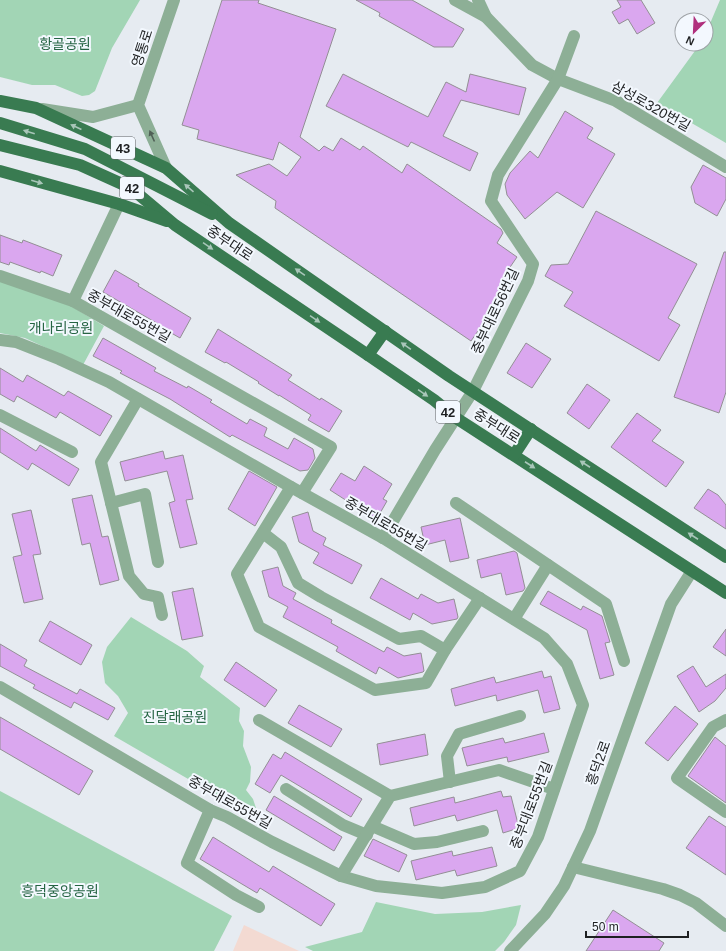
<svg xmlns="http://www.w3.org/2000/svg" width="726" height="951" viewBox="0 0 726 951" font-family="Helvetica,'Noto Sans KR',sans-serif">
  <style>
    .education { fill: #f3dad2 }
    .green { fill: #a2d5b5 }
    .building { fill: #daa7ef; stroke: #938f95 }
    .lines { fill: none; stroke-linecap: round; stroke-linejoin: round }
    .minor { stroke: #8daf96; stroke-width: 12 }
    .major { stroke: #397b51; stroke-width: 12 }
    .oneway { fill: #a9c6b9 }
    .oneway2 { fill: #506056 }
    .labels { text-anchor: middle; stroke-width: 4; stroke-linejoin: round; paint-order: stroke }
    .shield { fill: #f3f8fe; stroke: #5e6164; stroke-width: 1 }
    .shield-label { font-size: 13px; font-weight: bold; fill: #1e2022 }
    .park-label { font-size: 14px; fill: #256443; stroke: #f3f8fe }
    .street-label { font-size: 14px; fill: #1e2022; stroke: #f3f8fe }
  </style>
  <rect width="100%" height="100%" fill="#e6ebf1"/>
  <path class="education" d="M 244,925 L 299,951 L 233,951 Z"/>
  <g class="green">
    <path d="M 0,0 L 140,0 L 112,48 L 95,91 L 89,95 L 82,96 L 55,85 L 32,85 L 0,77 Z"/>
    <path d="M 720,0 L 726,0 L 726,143 L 657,103 L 700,44 L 706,44 L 706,33 Z"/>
    <path d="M 0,281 L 71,306 L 104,326 L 83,365 L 25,338 L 0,333 Z"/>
    <path d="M 131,617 L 187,651 L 204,666 L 200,677 L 240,708 L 239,721 L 244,731 L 243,746 L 251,767 L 250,782 L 246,790 L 253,799 L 256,808 L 252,816 L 114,736 L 128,713 L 118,696 L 105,683 L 102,662 L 107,647 Z"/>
    <path d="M 0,791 L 161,877 L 232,916 L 214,951 L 0,951 Z"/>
    <path d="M 376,902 L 435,914 L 482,912 L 521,905 L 516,925 L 504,942 L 495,951 L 313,951 L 305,947 L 362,932 Z"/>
  </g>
  <g class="building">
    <path d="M 222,0 L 259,0 L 258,3 L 336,29 L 300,137 L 319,151 L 324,146 L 333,151 L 341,138 L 360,150 L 363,146 L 402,173 L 407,164 L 501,229 L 503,233 L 497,243 L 517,257 L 504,276 L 512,282 L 471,341 L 275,208 L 276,201 L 236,175 L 269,164 L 287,176 L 301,157 L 279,142 L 273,160 L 197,139 L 199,130 L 182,125 Z"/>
    <path d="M 356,0 L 412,0 L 464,29 L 453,47 L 434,47 L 379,16 L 380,13 Z"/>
    <path d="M 617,0 L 641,0 L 655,23 L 637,34 L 628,19 L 619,24 L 612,12 L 621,7 Z"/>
    <path d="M 343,74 L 428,117 L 446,82 L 466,92 L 470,74 L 526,88 L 519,115 L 461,100 L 443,136 L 478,153 L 470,171 L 411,142 L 408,147 L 326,106 Z"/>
    <path d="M 565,111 L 593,128 L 587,138 L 615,154 L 583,208 L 557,192 L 525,219 L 507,195 L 505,184 L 510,173 L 530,151 L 538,158 Z"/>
    <path d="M 703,165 L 726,178 L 726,199 L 717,216 L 695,203 L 691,187 Z"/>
    <path d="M 596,211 L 697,264 L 668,318 L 680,325 L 659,361 L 564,306 L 573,292 L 545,276 L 551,265 L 568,264 Z"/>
    <path d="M 0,235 L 22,243 L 23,240 L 62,255 L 53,276 L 41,271 L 40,273 L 10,262 L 9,265 L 0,262 Z"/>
    <path d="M 724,252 L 726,252 L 726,392 L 719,413 L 674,397 Z"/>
    <path d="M 115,270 L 139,284 L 138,286 L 191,318 L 180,338 L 159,326 L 160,325 L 103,292 Z"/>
    <path d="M 218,329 L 292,375 L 288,380 L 320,400 L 321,398 L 342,411 L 329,432 L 308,420 L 311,415 L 279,395 L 279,396 L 258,383 L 259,382 L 226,362 L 225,363 L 205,352 Z"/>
    <path d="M 103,338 L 156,368 L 154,371 L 187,388 L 188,386 L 212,400 L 210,402 L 247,424 L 250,419 L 267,428 L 264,436 L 288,449 L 294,438 L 313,449 L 315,458 L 311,465 L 308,470 L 300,471 L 232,435 L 230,437 L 170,399 L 120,373 L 122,371 L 93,356 Z"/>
    <path d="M 526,343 L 551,359 L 532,388 L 507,373 Z"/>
    <path d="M 0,368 L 23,382 L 27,375 L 64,396 L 68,391 L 112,416 L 100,436 L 60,412 L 56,418 L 17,396 L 14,402 L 0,394 Z"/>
    <path d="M 587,384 L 610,400 L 589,429 L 567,413 Z"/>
    <path d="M 637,413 L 661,430 L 652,441 L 684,462 L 666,487 L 611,447 Z"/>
    <path d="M 0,428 L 36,451 L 40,445 L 79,469 L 69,486 L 32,463 L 28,470 L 0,452 Z"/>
    <path d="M 163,451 L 165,459 L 183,455 L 193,499 L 186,500 L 197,544 L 180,548 L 169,503 L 175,501 L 167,471 L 125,481 L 120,462 Z"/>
    <path d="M 364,466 L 392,484 L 383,499 L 387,501 L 379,515 L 372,517 L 330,490 L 341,473 L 355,481 Z"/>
    <path d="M 249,471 L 277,487 L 255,526 L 228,509 Z"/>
    <path d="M 708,489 L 718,495 L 726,505 L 726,529 L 694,508 Z"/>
    <path d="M 92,495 L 102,537 L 108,536 L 119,580 L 100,585 L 90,543 L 82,545 L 72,499 Z"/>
    <path d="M 31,510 L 41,554 L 33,555 L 43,599 L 24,603 L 13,557 L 22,555 L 12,514 Z"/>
    <path d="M 308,512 L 313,531 L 326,538 L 323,545 L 362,565 L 352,584 L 313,563 L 319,553 L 299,542 L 292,517 Z"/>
    <path d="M 460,518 L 469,558 L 450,562 L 445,540 L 425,545 L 421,527 Z"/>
    <path d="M 514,551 L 517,553 L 525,588 L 523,591 L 506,595 L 501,573 L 481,578 L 477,560 Z"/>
    <path d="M 278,567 L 283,586 L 296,593 L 293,599 L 332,620 L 331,623 L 384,652 L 387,647 L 404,656 L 421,653 L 424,671 L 423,672 L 398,678 L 379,667 L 376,674 L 336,651 L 338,647 L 283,617 L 288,607 L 269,597 L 262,571 Z"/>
    <path d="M 381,578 L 418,599 L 421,594 L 438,603 L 454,599 L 458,617 L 457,619 L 432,624 L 413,613 L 410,620 L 370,598 Z"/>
    <path d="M 193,588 L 203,636 L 182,640 L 172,592 Z"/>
    <path d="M 548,591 L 581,610 L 583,606 L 602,616 L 610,642 L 605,643 L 614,675 L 600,679 L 587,630 L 540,604 Z"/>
    <path d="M 50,621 L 92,645 L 81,665 L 39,641 Z"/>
    <path d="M 726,629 L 726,656 L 713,647 Z"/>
    <path d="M 0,644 L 27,660 L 24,666 L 77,694 L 80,689 L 115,708 L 108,720 L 74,702 L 71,708 L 33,688 L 35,685 L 0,666 Z"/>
    <path d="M 236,662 L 277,690 L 265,707 L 224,680 Z"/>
    <path d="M 693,666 L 706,687 L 726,674 L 726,688 L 715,701 L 699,712 L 677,676 Z"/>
    <path d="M 542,671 L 544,678 L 551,676 L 560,709 L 544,713 L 538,690 L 497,701 L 496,695 L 455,706 L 451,689 L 494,677 L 496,683 Z"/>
    <path d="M 299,705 L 342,729 L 331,747 L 288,723 Z"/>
    <path d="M 675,706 L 698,724 L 668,761 L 645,743 Z"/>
    <path d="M 0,717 L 93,771 L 79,795 L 0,749 Z"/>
    <path d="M 544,733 L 549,752 L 508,762 L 507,757 L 467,766 L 462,748 L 503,738 L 505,743 Z"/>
    <path d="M 425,734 L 428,755 L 380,765 L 377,744 Z"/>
    <path d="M 715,737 L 726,746 L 726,803 L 688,776 Z"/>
    <path d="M 285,752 L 362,799 L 351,817 L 281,775 L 270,793 L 255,784 L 273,754 L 281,759 Z"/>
    <path d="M 501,791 L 503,797 L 511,796 L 519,828 L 503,833 L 497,810 L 457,821 L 455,815 L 414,826 L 410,808 L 454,797 L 455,803 Z"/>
    <path d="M 274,796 L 342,837 L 334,851 L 266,810 Z"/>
    <path d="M 709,816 L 726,827 L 726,875 L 686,848 Z"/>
    <path d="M 213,837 L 269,872 L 273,866 L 335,904 L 321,926 L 260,888 L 257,893 L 200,859 Z"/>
    <path d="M 373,839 L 407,855 L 399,872 L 364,856 Z"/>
    <path d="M 492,847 L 497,866 L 457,876 L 455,870 L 416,880 L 411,861 L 452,851 L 453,856 Z"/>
    <path d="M 613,910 L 664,943 L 659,951 L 586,951 Z"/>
  </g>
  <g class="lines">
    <g class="minor">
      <path d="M 455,0 L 486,17 L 532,65 L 558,79 L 616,101 L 726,167"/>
      <path d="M 478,0 L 486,17"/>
      <path d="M 42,109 L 93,117 L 138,105"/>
      <path d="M 166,168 L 138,105 L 174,0"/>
      <path d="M 0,276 L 73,301 L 331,447 L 302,493"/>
      <path d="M 73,301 L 119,204"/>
      <path d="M 0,340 L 16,342 L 59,359 L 109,382 L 291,487 L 383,538 L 544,638 L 567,664 L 583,705 L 538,837 L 520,871 L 485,887 L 442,893 L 376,886 L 341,876 L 272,842 L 227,817 L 210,810 L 0,687"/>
      <path d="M 138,399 L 101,462 L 129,576 L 144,594 L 158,597 L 162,615"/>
      <path d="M 0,415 L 72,452"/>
      <path d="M 291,487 L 237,574 L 259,627 L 375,690 L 426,683 L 445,650 L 480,598"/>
      <path d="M 111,503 L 145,494 L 158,562"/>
      <path d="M 456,503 L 606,604 L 624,661"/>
      <path d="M 263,533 L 281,547 L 298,583 L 321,597 L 399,639 L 421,636 L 445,650"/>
      <path d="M 383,538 L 435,450 L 473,391 L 528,281 L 533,264 L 491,201 L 498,175 L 558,79 L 574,36"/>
      <path d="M 514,619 L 548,565"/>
      <path d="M 259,720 L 390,796"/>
      <path d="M 726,720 L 713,727 L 677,778 L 726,812"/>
      <path d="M 450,782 L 447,756 L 459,734 L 520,716"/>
      <path d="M 286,789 L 343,825 L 367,835"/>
      <path d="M 210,810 L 187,863 L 236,895 L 259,907"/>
      <path d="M 372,826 L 414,844 L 437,842 L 483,831"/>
      <path d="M 573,867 L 663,889 L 680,895 L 696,903 L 726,926"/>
      <path d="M 341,876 L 390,796 L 499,770 L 554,789"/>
      <path d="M 510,951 L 545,914 L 564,886 L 590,831 L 671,604 L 692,571"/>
    </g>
    <g class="major">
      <path d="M 0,101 L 36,108 L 166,168 L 229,223 L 449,376 L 726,557"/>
      <path d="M 0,123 L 85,149 L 212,214"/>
      <path d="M 0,145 L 80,165 L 131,188 L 175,225 L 368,355 L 434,400 L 456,418 L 726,593"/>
      <path d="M 0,171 L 119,204 L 167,221"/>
      <path d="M 368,355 L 385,331"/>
      <path d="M 514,455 L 531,429"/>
    </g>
  </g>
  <defs><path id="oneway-solid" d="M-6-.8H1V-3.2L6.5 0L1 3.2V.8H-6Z"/></defs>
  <g class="oneway">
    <use href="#oneway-solid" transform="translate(76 127) rotate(-155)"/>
    <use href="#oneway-solid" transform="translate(29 132) rotate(-163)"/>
    <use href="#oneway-solid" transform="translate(37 182) rotate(16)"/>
    <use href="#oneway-solid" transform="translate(189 188) rotate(-139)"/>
    <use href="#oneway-solid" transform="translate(208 246) rotate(34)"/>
    <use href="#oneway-solid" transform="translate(300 272) rotate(-145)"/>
    <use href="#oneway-solid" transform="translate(315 319) rotate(34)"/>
    <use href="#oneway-solid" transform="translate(406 346) rotate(-145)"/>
    <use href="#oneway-solid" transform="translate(423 393) rotate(35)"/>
    <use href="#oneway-solid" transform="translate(585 464) rotate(-147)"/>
    <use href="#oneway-solid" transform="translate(530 465) rotate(33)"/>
    <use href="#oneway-solid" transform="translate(693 536) rotate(-147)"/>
  </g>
  <use class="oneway2" href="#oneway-solid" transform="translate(152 136) rotate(-114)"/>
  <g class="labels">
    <g class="shield">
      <rect x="111" y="137" width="24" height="22" rx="3"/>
      <rect x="120" y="177" width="24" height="22" rx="3"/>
      <rect x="436" y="401" width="24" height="22" rx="3"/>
    </g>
    <g class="shield-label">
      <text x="123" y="153">43</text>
      <text x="132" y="193">42</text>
      <text x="448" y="417">42</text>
    </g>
    <g class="park-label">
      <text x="65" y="49">황골공원</text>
      <text x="61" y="333">개나리공원</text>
      <text x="175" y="722">진달래공원</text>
      <text x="60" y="896">흥덕중앙공원</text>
    </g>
    <g class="street-label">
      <text transform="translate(142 48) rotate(-72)" y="5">영통로</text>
      <text transform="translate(651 106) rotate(29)" y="5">삼성로320번길</text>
      <text transform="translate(230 243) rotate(34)" y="5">중부대로</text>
      <text transform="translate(495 311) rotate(-65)" y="5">중부대로56번길</text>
      <text transform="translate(129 316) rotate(29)" y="5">중부대로55번길</text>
      <text transform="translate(497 426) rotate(32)" y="5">중부대로</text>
      <text transform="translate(386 524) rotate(30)" y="5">중부대로55번길</text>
      <text transform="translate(598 763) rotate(-70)" y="5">흥덕2로</text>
      <text transform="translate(230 802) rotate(29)" y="5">중부대로55번길</text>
      <text transform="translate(531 805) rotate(-69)" y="5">중부대로55번길</text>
    </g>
  </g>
  <g transform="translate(694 32) rotate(204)"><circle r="19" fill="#f3f8fe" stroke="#9ea2a6"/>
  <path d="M0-3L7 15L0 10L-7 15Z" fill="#b0307d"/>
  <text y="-6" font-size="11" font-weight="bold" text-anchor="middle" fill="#1e2022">N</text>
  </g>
  <path d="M586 931v6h102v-6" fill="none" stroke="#1e2022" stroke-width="2"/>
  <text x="592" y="931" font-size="12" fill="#1e2022" stroke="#f3f8fe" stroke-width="3" paint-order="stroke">50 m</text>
</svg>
